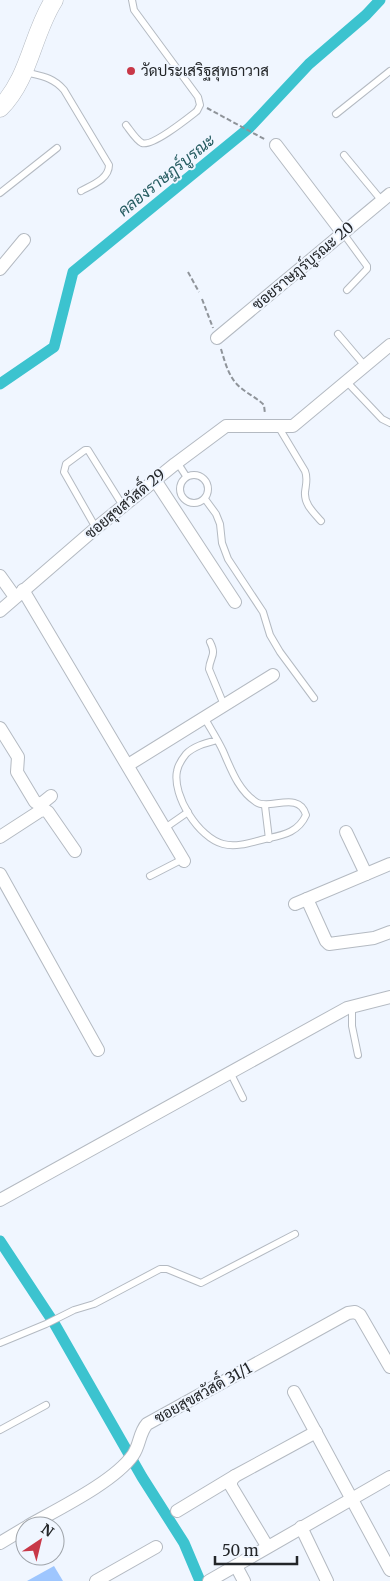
<svg xmlns="http://www.w3.org/2000/svg" width="390" height="1581" viewBox="0 0 390 1581" font-family="Merriweather,Sarabun,serif">
  <style>
    .lines { fill: none; stroke-linecap: round; stroke-linejoin: round }
    .canal { stroke: #3cc3cf; stroke-width: 11 }
    .building { fill: #9ec6fe }
    .lane-casing { stroke: #b4bac2; stroke-width: 8 }
    .street-casing { stroke: #b4bac2; stroke-width: 14 }
    .secondary-casing { stroke: #b4bac2; stroke-width: 19 }
    .path { stroke: #8f949a; stroke-width: 2; stroke-dasharray: 5 2.5; stroke-linecap: butt }
    .lane { stroke: #fff; stroke-width: 6 }
    .street { stroke: #fff; stroke-width: 12 }
    .secondary { stroke: #fff; stroke-width: 18 }
    .poi-dot { fill: #c83848; stroke: #f0f6ff; stroke-width: 2 }
    .labels { text-anchor: middle; stroke-width: 4; stroke-linejoin: round; paint-order: stroke }
    .poi-label { font-size: 15px; fill: #232629; stroke: #f0f6ff; text-anchor: start }
    .street-label { font-size: 15px; fill: #232629; stroke: #f0f6ff }
    .water-label { font-size: 16px; font-style: italic; fill: #245b60; stroke: #f0f6ff }
  </style>
  <rect width="100%" height="100%" fill="#f0f6ff"/>
  <g class="lines">
    <g class="canal">
      <path d="M 0,384 L 54,347 L 73,272 L 249,128 L 309,64 L 366,15 L 380,0"/>
      <path d="M 0,1241 L 54,1323 L 142,1477 L 184,1543 L 200,1581"/>
    </g>
  </g>
  <path class="building" d="M 54,1566 L 63,1581 L 27,1581 Z"/>
  <g class="lines">
    <g class="lane-casing">
      <g id="lane">
        <path d="M 25,72 C 41,76 53,77 64,90 L 109,165 C 109,179 92,185 81,191"/>
        <path d="M 336,114 L 390,71"/>
        <path d="M 126,125 C 130,130 136,140 142,143 C 152,147 188,118 197,111 L 200,105 L 198,97 L 134,10 L 132,0"/>
        <path d="M 344,155 L 382,201"/>
        <path d="M 0,193 L 57,148"/>
        <path d="M 343,233 L 367,266 L 367,269 L 347,290"/>
        <path d="M 338,334 L 365,366"/>
        <path d="M 346,381 L 382,419 L 390,423"/>
        <path d="M 278,426 L 305,471 C 308,478 306,484 305,492 C 304,504 313,512 321,521"/>
        <path d="M 177,462 L 186,476"/>
        <circle cx="194" cy="489" r="14"/>
        <path d="M 205,499 L 216,514 L 220,524 L 222,543 L 228,559 L 263,612 L 270,635 L 280,652 L 314,698"/>
        <path d="M 96,528 L 64,472 L 66,464 L 85,450 L 88,450 L 123,506"/>
        <path d="M 210,642 C 217,656 210,656 209,669 L 224,705"/>
        <path d="M 204,717 C 210,728 218,740 223,751 C 231,769 238,790 256,802 C 269,811 299,790 306,815 C 299,831 285,835 269,838 C 255,841 238,848 223,844 C 199,838 172,796 177,771 C 178,765 182,759 186,754 C 194,746 206,743 217,740"/>
        <path d="M 265,806 L 269,839"/>
        <path d="M 165,828 L 188,812"/>
        <path d="M 150,876 L 183,859"/>
        <path d="M 352,1007 L 352,1026 L 358,1055"/>
        <path d="M 230,1072 L 243,1098"/>
        <path d="M 0,1343 L 46,1324 L 74,1310 L 94,1304 L 160,1269 L 167,1269 L 201,1283 L 295,1234"/>
        <path d="M 0,1430 L 46,1405"/>
      </g>
    </g>
    <g class="street-casing">
      <g id="street">
        <path d="M 276,145 L 342,232"/>
        <path d="M 0,269 L 24,240"/>
        <path d="M 217,338 L 390,194"/>
        <path d="M 155,480 L 235,602"/>
        <path d="M 0,576 L 15,597"/>
        <path d="M 23,590 L 184,861"/>
        <path d="M 0,611 L 96,528 L 175,464 L 226,426 L 293,426 L 390,345"/>
        <path d="M 0,728 L 18,757 L 17,772 L 35,802 L 41,804 L 51,796"/>
        <path d="M 128,765 L 273,675"/>
        <path d="M 346,832 L 366,874"/>
        <path d="M 0,837 L 40,811 L 45,810 L 48,812 L 75,851"/>
        <path d="M 0,874 L 98,1050"/>
        <path d="M 307,899 L 326,941 L 329,944 L 374,938 L 390,932"/>
        <path d="M 295,904 L 390,864"/>
        <path d="M 0,1200 L 347,1008 L 390,997"/>
        <path d="M 294,1392 L 390,1570"/>
        <path d="M 177,1511 L 235,1476"/>
        <path d="M 28,1526 C 58,1509 114,1482 133,1455 C 140,1445 139,1433 147,1424 L 348,1313 L 355,1312 L 360,1315 L 390,1367"/>
        <path d="M 301,1527 L 327,1581"/>
        <path d="M 0,1543 L 25,1528"/>
        <path d="M 267,1546 L 231,1486 L 231,1481 L 235,1476 L 316,1432"/>
        <path d="M 236,1566 L 244,1581"/>
        <path d="M 96,1581 L 156,1547"/>
        <path d="M 209,1581 L 390,1477"/>
      </g>
    </g>
    <g class="secondary-casing">
      <path id="secondary" d="M 0,108 C 30,78 32,34 54,0"/>
    </g>
    <g class="path">
      <path d="M 207,108 L 266,140"/>
      <path d="M 188,272 L 199,292"/>
      <path d="M 202,299 L 213,328"/>
      <path d="M 221,349 C 225,362 229,379 241,388 C 248,394 257,398 264,405 L 265,414"/>
    </g>
    <use href="#lane" class="lane"/>
    <use href="#street" class="street"/>
    <use href="#secondary" class="secondary"/>
  </g>
  <circle class="poi-dot" cx="131" cy="71" r="5"/>
  <g class="labels">
    <g class="poi-label">
      <text x="141" y="76">วัดประเสริฐสุทธาวาส</text>
    </g>
    <g class="street-label">
      <text transform="translate(303 266) rotate(-40)" y="5">ซอยราษฎร์บูรณะ 20</text>
      <text transform="translate(125 504) rotate(-40)" y="5">ซอยสุขสวัสดิ์ 29</text>
      <text transform="translate(203 1393) rotate(-29)" y="5">ซอยสุขสวัสดิ์ 31/1</text>
    </g>
    <g class="water-label">
      <text transform="translate(166 175) rotate(-39)" y="6">คลองราษฎร์บูรณะ</text>
    </g>
  </g>
  <g transform="translate(40 1541) rotate(35)"><circle r="24" fill="#f0f6ff" stroke="#9ea3a9"/>
  <path d="M0-4L9 19L0 12L-9 19Z" fill="#c83848"/>
  <text y="-8" font-size="14" font-weight="bold" text-anchor="middle" fill="#232629">N</text>
  </g>
  <path d="M215 1556v8h82v-8" fill="none" stroke="#232629" stroke-width="2.5"/>
  <text x="222" y="1556" font-size="15" fill="#232629" stroke="#f0f6ff" stroke-width="4" paint-order="stroke">50 m</text>
</svg>
